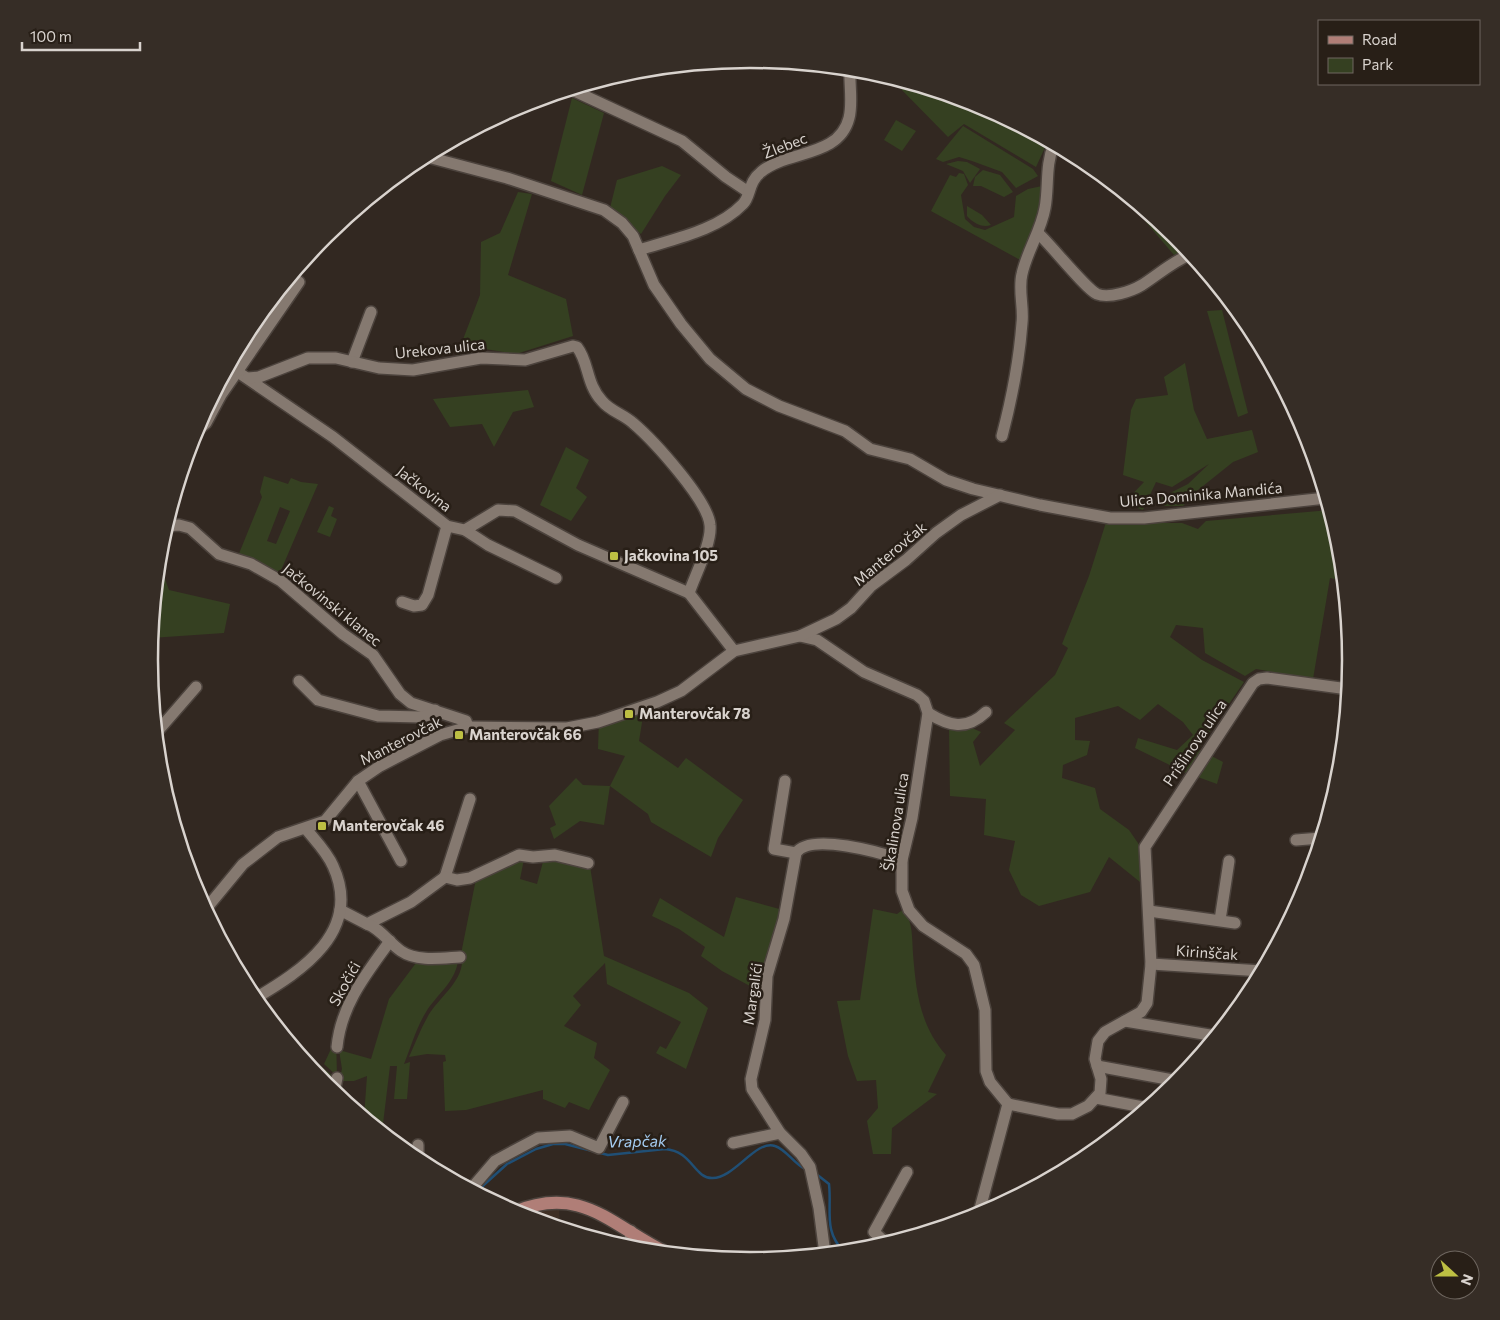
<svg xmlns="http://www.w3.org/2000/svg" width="1500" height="1320" viewBox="0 0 1500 1320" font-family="Commissioner,sans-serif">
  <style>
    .built { fill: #3f2f24 }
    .green { fill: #354021; fill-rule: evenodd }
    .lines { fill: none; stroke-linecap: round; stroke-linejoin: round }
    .stream { stroke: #204f75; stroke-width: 2.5 }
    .minor-casing { stroke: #4c433d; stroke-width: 14 }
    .major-casing { stroke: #4c433d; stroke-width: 15 }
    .minor { stroke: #857970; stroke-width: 11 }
    .major { stroke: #b07e77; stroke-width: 12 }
    .poi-dot { fill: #bdbf43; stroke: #281f17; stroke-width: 2 }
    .labels { text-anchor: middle; stroke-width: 5; stroke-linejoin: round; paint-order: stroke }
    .street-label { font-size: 15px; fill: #d9d3ce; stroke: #281f17 }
    .poi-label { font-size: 15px; font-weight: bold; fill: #d9d3ce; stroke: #281f17; text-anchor: start }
    .water-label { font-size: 16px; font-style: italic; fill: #a5cdf2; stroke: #281f17 }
    .rim { fill: none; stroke: #d9d3ce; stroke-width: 2.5 }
  </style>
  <rect width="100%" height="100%" fill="#322821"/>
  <path class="built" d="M 559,1207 L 560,1228 L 524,1217 L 523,1212 Z"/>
  <g class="green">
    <path d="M 902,81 L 980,105 L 1048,141 L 1036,167 L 964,124 L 948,137 L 897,85 Z"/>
    <path d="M 572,98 L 604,113 L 582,195 L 551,181 Z"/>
    <path d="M 896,120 L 916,131 L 902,151 L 884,140 Z"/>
    <path d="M 963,126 L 1033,169 L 1038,176 L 1016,188 L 1002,172 L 972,161 L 959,157 L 943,162 L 936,159 Z"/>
    <path d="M 958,161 L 967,162 L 980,169 L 970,183 L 963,171 L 946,164 Z"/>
    <path d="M 662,166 L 681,175 L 665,196 L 641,234 L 610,208 L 617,180 Z"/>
    <path d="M 983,170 L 1000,175 L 1013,192 L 1004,197 L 981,186 L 973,186 L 975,177 Z"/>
    <path d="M 959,173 L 964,174 L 968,185 L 961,195 L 965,219 L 974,227 L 985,230 L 1014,217 L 1016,196 L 1028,189 L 1042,186 L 1040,209 L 1022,261 L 931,211 L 950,175 L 956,177 Z"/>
    <path d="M 518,192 L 532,194 L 508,275 L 566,299 L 573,336 L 516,354 L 485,349 L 457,355 L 480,295 L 481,242 L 500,233 Z"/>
    <path d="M 967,206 L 982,215 L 991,225 C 982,228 973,223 967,216 Z"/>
    <path d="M 1151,215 L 1175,235 L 1187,250 L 1174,255 L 1145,221 Z"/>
    <path d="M 1222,310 L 1248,413 L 1238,417 L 1207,311 Z"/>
    <path d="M 1185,363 L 1194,410 L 1207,439 L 1252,430 L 1258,452 L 1233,462 L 1198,490 L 1183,506 L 1164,506 L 1158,499 L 1188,484 L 1209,464 L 1172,487 L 1156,482 L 1143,510 L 1124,503 L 1144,482 L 1123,475 L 1131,410 L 1136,399 L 1168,395 L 1164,377 Z"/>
    <path d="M 528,390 L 534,407 L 513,412 L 494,447 L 482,424 L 450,427 L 433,399 Z"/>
    <path d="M 566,447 L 589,460 L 576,488 L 587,497 L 571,521 L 540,505 Z"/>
    <path d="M 264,476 L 288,484 L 291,478 L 301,482 L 318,484 L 279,575 L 266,566 L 238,556 L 262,497 L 260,492 ZM 280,507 L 290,511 L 276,544 L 267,541 Z"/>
    <path d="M 329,506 L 334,508 L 331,516 L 337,519 L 330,537 L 317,532 Z"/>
    <path d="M 1330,510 C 1339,539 1344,549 1335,579 L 1330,578 L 1313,679 L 1256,669 L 1245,676 L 1205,653 L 1203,628 L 1176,625 L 1170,637 L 1202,660 L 1244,682 L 1198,749 L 1223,762 L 1217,784 L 1184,772 L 1135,748 L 1138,738 L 1177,750 L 1193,735 L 1183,722 L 1158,704 L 1140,720 L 1118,706 L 1075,718 L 1075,740 L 1090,741 L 1087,755 L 1063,765 L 1062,778 L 1095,788 L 1100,809 L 1129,830 L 1140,846 L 1140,882 L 1109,857 L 1090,892 L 1039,906 L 1021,895 L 1009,870 L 1015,841 L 984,835 L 986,799 L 950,796 L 949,727 L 972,728 L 981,732 L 973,742 L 980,766 L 1015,730 L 1004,723 L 1055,675 L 1068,648 L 1062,644 L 1089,576 L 1108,516 L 1117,523 L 1182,523 L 1198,529 L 1206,521 Z"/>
    <path d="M 158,565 L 160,565 L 169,590 L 230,604 L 224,633 L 151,638 Z"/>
    <path d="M 645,704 L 639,741 L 678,768 L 686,758 L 743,800 L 718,838 L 711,857 L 651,822 L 648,814 L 610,786 L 604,825 L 580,821 L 554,839 L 550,828 L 556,825 L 549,806 L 576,778 L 583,785 L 610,786 L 625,756 L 598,749 L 599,719 Z"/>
    <path d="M 544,858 L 590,866 L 604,956 L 689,993 L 708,1008 L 686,1069 L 656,1053 L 660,1046 L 666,1049 L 681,1022 L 607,984 L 605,963 L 573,996 L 581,1005 L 564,1026 L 597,1043 L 594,1058 L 610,1070 L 589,1110 L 569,1102 L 565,1108 L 543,1099 L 543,1090 L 466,1110 L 445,1111 L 443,1062 L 446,1061 L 445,1055 L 427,1054 L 409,1057 C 415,1044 420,1030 427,1018 C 437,998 468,979 461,954 L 476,879 L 524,859 L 520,879 L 537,884 Z"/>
    <path d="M 736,897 L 783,910 L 763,993 L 722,971 L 701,956 L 705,947 L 679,929 L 652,916 L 660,898 L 724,937 Z"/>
    <path d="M 873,909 L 897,914 L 904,909 C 913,923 912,938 913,954 C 916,991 920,1026 946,1055 L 928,1092 L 937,1094 L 892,1128 L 891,1154 L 873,1154 L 867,1121 L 878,1108 L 876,1080 L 857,1081 L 848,1056 L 837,1001 L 860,1000 Z"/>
    <path d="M 419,959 L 458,959 C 457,981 436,995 426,1012 C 416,1028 411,1047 404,1064 L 410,1062 L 407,1099 L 394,1099 L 397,1066 L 390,1066 L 382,1132 L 364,1117 L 367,1076 L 354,1081 L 339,1081 L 342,1069 L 339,1050 L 371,1059 L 389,999 Z"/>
    <path d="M 336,1038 L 337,1076 L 324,1064 Z"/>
    <path d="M 294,1043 L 336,1079 L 333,1092 L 325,1085 L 293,1047 Z"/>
  </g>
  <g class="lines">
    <g class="stream">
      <path d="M 815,1173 L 829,1184 C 832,1212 823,1230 844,1252"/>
      <path d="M 476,1192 L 507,1164 L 536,1149 L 553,1144 L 565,1144 L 608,1155 L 665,1149 C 692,1151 694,1178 712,1178 C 734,1179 756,1139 775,1146 C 787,1150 793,1163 805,1169"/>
    </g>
    <g class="minor-casing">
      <g id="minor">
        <path d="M 570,89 L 682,141 L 726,177 L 747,191"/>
        <path d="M 424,156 L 507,178 L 604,210 L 622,223 L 633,236 L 654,285 L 681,324 L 710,359 L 746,389 L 779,406 L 845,431 L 870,449 L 910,459 L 946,480 L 973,489 L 1040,505 L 1110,518 L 1144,518 L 1326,498"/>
        <path d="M 1038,233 C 1051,245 1086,289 1097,294 C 1109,299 1132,291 1142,285 C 1159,274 1172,262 1191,254"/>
        <path d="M 639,250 C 673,239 717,231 743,204 C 751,196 748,182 761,172 C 787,150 839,158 849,118 C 853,103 849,84 850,69"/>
        <path d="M 352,362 L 371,312"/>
        <path d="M 229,366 L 333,437 L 447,526 L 465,530 L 498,510 L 515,511 L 578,545 L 689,593 L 734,651"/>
        <path d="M 248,378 L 259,377 L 308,358 L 336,358 L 379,368 L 413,370 L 481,358 L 525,360 L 573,346 L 577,347 C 589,362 586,384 602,401 C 610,411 623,414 633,423 C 653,440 708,500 710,525 C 712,543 695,575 689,593"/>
        <path d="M 193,434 L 206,423 L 221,395 L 299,282"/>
        <path d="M 1002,436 C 1012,398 1019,363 1022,323 C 1024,307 1018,290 1022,274 C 1027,251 1041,231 1045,208 C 1049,187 1045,165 1054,144"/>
        <path d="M 165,526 L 179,525 L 190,528 L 219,554 L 251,564 L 281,581 L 343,634 L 373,655 L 400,694 L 411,703 L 466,721 L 468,727"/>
        <path d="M 465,530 L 488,545 L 556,578"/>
        <path d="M 402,602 L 414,606 L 422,605 L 428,595 L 447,526"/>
        <path d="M 800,636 L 817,640 L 864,672 L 917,695 L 924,701 L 928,713 L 912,818 L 902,860 L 902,891 L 909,910 L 923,926 L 966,954 L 974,965 L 985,1010 L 986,1071 L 990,1082 L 1008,1104"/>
        <path d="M 299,681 L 318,700 L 378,716 L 421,717 L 430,715 L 435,710"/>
        <path d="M 928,713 C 949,726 966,731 986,712"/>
        <path d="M 156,733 L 196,687"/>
        <path d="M 358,781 L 401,861"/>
        <path d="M 785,781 L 774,849 L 796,853"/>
        <path d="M 1296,840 L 1321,838"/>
        <path d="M 445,877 L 470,799"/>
        <path d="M 205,910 L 243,864 L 278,837 L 325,821 L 358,781 L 380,766 L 440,735 L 468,727 L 567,728 L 598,722 L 657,702 L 681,691 L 734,651 L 800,636 L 836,619 L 851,608 L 871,586 L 906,560 L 936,533 L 961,515 L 1000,495"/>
        <path d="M 340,910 L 367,924 L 411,902 L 445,877 L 457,880 L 470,878 L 519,855 L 533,857 L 555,855 L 588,863"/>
        <path d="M 1149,911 L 1235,923"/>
        <path d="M 1220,920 L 1229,861"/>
        <path d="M 367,924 C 381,929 389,943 401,951 C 417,962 442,958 460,957"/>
        <path d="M 1151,964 L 1262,971"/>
        <path d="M 254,999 C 302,971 363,931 333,866 C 327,852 315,840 306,829"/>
        <path d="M 1125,1021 L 1216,1036"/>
        <path d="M 337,1047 C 341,1005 366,974 390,941"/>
        <path d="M 1097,1066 L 1178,1081"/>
        <path d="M 334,1093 L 337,1078"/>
        <path d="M 1096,1098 L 1148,1108"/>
        <path d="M 733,1143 L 780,1133"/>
        <path d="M 418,1145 L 418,1161"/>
        <path d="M 471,1189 L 495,1161 L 538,1138 L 570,1136 L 599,1148 L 623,1102"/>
        <path d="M 978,1216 L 1008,1104 L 1058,1114 L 1072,1114 L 1088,1106 L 1100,1093 L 1101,1079 L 1095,1059 L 1098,1041 L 1105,1032 L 1141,1012 L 1147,1003 L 1151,964 L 1145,847 L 1253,683 L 1259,679 L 1267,678 L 1348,689"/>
        <path d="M 887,1244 L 874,1232 L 907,1172"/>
        <path d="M 629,1249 L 631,1231"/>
        <path d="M 825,1254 L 819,1208 L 810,1167 L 801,1154 L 780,1133 L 752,1089 L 751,1079 L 765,1020 L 767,976 L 784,919 L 796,853 C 810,832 882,853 902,860"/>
      </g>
    </g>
    <g class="major-casing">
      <path id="major" d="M 514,1212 C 583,1184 611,1226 667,1253"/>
    </g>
    <use href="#minor" class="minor"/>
    <use href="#major" class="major"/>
  </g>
  <g class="poi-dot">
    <rect x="609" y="551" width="10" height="10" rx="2.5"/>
    <rect x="624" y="709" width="10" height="10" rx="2.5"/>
    <rect x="454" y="730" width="10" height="10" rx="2.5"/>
    <rect x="317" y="821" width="10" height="10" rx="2.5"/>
  </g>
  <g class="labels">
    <g class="street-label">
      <text transform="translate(785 146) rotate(-21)" y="5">Žlebec</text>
      <text transform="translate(440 349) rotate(-6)" y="5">Urekova ulica</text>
      <text transform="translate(424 489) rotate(38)" y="5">Jačkovina</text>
      <text transform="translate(1201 495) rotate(-5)" y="5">Ulica Dominika Mandića</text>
      <text transform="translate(890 554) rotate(-40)" y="5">Manterovčak</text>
      <text transform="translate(332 605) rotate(39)" y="5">Jačkovinski klanec</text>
      <text transform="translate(401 741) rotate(-27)" y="5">Manterovčak</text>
      <text transform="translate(1195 743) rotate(-56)" y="5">Prišlinova ulica</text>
      <text transform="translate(896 822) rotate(-81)" y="5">Škalinova ulica</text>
      <text transform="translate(1207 953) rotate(4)" y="5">Kirinščak</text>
      <text transform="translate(345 984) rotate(-61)" y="5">Skočići</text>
      <text transform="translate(753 994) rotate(-82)" y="5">Margalići</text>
    </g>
    <g class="poi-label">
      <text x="624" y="561">Jačkovina 105</text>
      <text x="639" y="719">Manterovčak 78</text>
      <text x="469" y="740">Manterovčak 66</text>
      <text x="332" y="831">Manterovčak 46</text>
    </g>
    <g class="water-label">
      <text transform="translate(637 1141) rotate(-1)" y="6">Vrapčak</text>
    </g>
  </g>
  <path d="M0 0H1500V1320H0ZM158 660a592 592 0 1 1 1184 0a592 592 0 1 1-1184 0Z" fill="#362d26" fill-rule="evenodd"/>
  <path class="rim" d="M158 660a592 592 0 1 1 1184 0a592 592 0 1 1-1184 0Z"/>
  <rect x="1318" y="20" width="162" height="65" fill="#281f17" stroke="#6f6760"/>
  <rect x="1328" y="36" width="25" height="8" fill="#b07e77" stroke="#6f6760"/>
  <text x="1362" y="45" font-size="15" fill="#d9d3ce">Road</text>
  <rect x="1328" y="58" width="25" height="15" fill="#354021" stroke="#6f6760"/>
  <text x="1362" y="70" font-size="15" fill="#d9d3ce">Park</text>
  <g transform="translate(1455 1275) rotate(111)"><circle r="24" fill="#281f17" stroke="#6f6760"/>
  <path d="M0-4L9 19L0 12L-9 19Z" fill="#bdbf43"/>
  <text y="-8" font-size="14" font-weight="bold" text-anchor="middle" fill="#d9d3ce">N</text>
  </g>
  <path d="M22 42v8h118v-8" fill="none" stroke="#d9d3ce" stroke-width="2.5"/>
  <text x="30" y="42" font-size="15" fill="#d9d3ce" stroke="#281f17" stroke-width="4" paint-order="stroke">100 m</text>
</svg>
